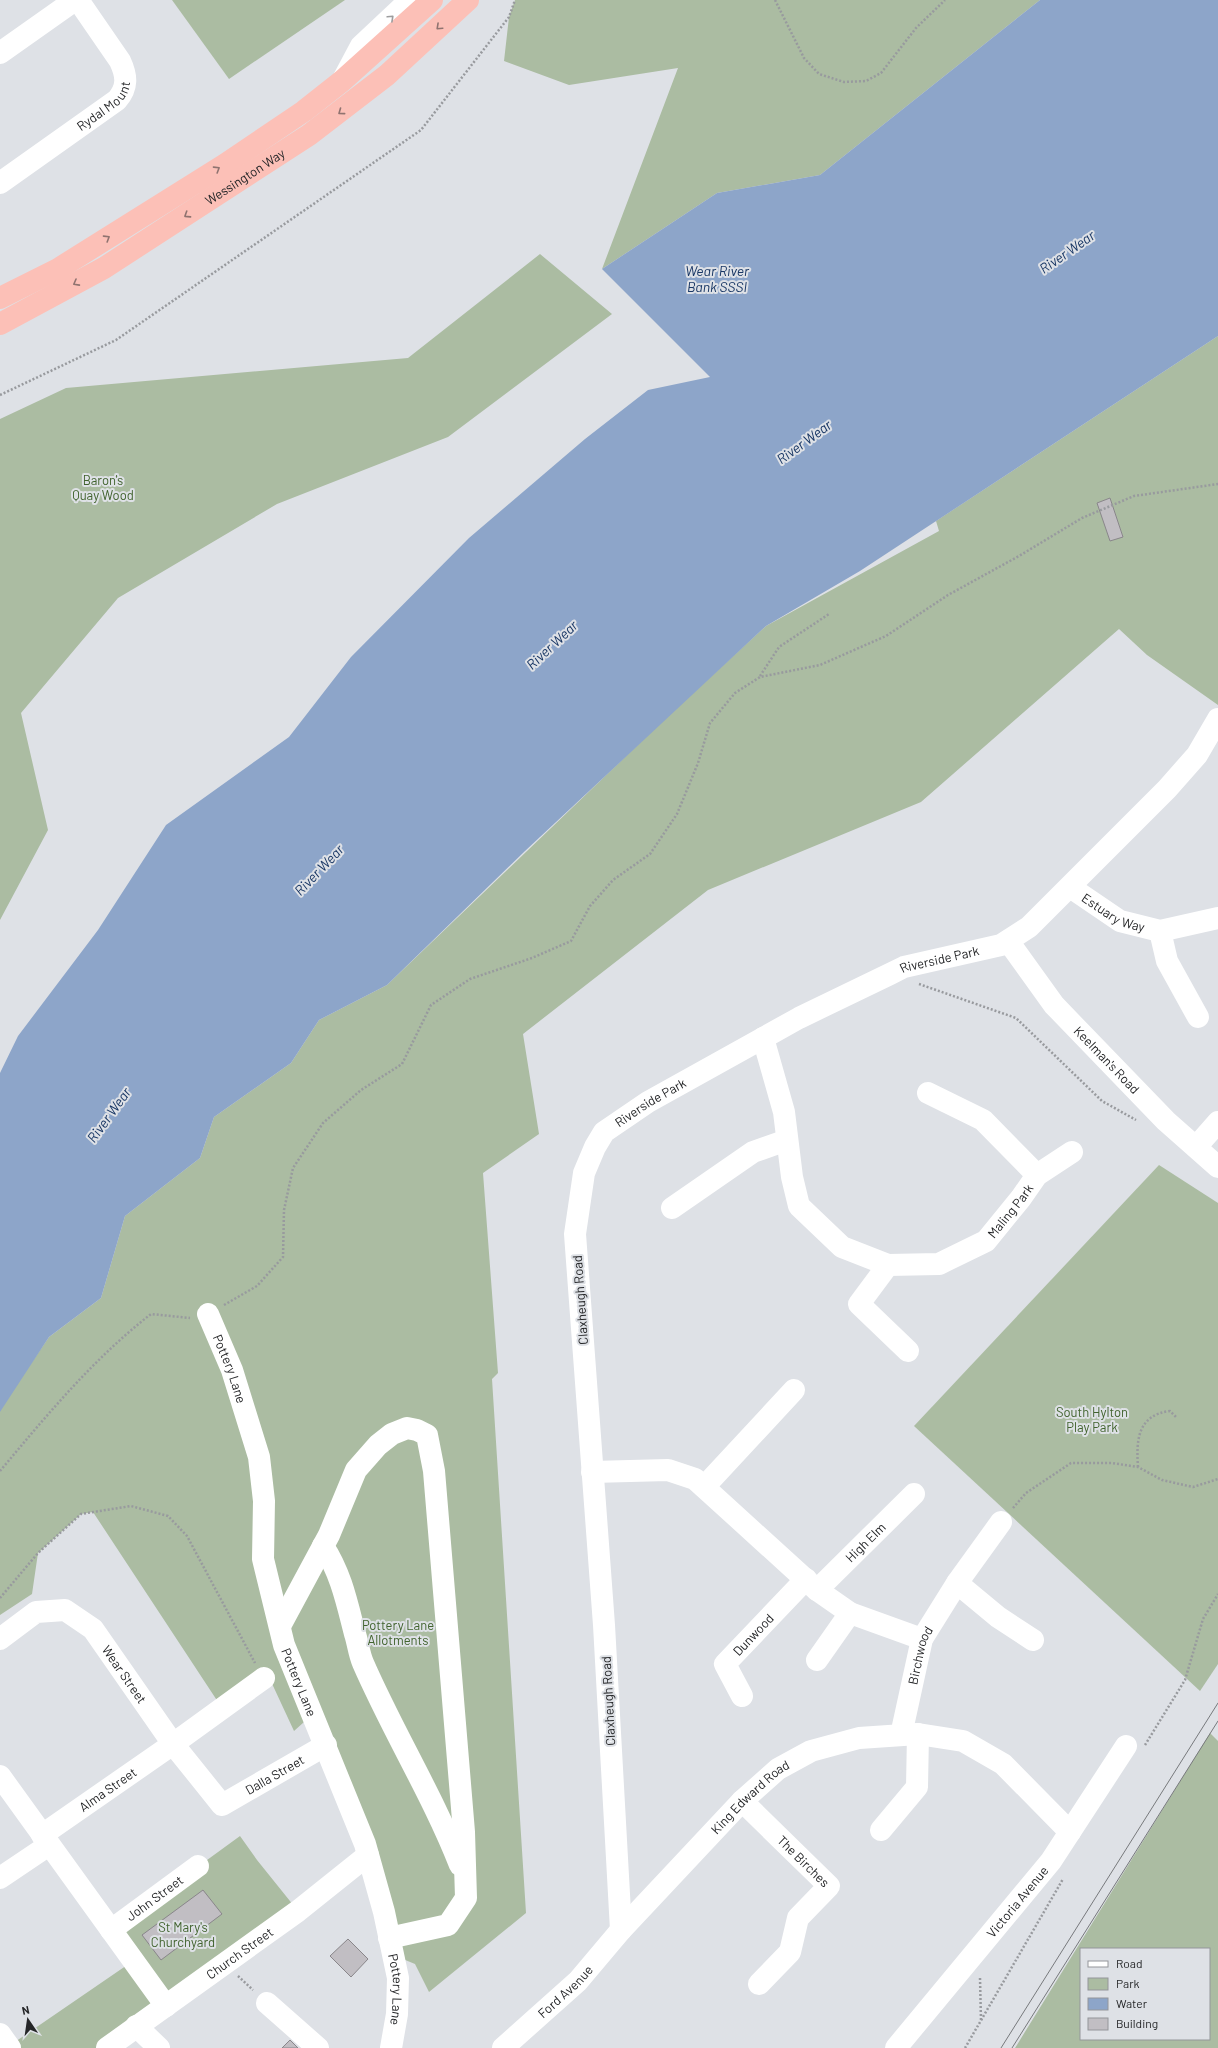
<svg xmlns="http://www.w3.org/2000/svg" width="1218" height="2048" viewBox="0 0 1218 2048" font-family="Barlow,sans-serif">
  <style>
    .green { fill: #abbca2; fill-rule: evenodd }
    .water { fill: #8da5c9 }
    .building { fill: #c1bec3; stroke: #89868a }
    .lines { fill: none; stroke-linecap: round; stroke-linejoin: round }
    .path { stroke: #989a9e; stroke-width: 2.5; stroke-dasharray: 2 2; stroke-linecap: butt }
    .minor { stroke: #fff; stroke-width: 22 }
    .highway { stroke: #fcc0b7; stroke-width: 22 }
    .tram { stroke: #77797c; stroke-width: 1 }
    .oneway { stroke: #9d9d9e }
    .oneway2 { stroke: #907370 }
    .labels { text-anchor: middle; stroke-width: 4; stroke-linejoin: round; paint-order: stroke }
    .street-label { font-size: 13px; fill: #252628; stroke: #dee1e6 }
    .park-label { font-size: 13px; fill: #41632e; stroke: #dee1e6 }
    .water-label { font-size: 14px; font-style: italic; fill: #193765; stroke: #dee1e6 }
  </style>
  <rect width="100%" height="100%" fill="#dee1e6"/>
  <g class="green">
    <path d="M 172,0 L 345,0 L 229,79 Z"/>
    <path d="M 515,0 L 1040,0 L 820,175 L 717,193 L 602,269 L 678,68 L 569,85 L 504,61 L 509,17 Z"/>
    <path d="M 540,254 L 612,314 L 448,437 L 277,504 L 118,598 L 21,713 L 48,830 L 0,920 L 0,419 L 66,388 L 408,358 Z"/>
    <path d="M 1218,336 L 1218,705 L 1147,655 L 1119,629 L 921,802 L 708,890 L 523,1034 L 539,1134 L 483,1173 L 498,1373 L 492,1379 L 526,1913 L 429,1992 L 415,1964 L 393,1955 L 313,1714 L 294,1731 L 268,1675 L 222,1708 L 93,1512 L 81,1514 L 38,1553 L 32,1594 L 0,1615 L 0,1409 L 49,1337 L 101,1298 L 125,1216 L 200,1158 L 214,1117 L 291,1063 L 319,1020 L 387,985 L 670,714 L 766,626 L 939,531 L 936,521 Z"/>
    <path d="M 1159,1165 L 1218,1203 L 1218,1664 L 1200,1691 L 914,1426 Z"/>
    <path d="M 1210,1733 L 1218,1741 L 1218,2048 L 1015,2048 ZM 1081,1949 L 1209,1949 L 1209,2039 L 1081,2039 Z"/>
    <path d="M 240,1836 L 257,1860 L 298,1911 L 107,2048 L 10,2048 L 9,2046 L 133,1961 L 111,1930 Z"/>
  </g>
  <path class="water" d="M 1040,0 L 1218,0 L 1218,336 L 860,571 L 766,626 L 525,851 L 387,985 L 319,1020 L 291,1063 L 214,1117 L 200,1158 L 125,1216 L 101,1298 L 49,1337 L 0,1412 L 0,1073 L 18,1036 L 98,930 L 166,825 L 289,737 L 351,657 L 469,538 L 585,439 L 648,390 L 710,377 L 602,269 L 717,193 L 820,175 Z"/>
  <g class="building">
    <path d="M 1110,498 L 1123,537 L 1110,541 L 1097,503 Z"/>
    <path d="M 203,1890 L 222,1914 L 161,1960 L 142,1935 Z"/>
    <path d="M 348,1939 L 368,1959 L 351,1977 L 330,1956 Z"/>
    <path d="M 290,2040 L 298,2048 L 282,2048 Z"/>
  </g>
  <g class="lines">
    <g class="path">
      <path d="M 775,0 L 804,58 L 819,74 L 844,82 L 866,81 L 881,73 L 916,28 L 945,0"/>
      <path d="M 0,395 L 116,340 L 421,130 L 509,17 L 515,0"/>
      <path d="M 760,676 L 779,647 L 829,614"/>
      <path d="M 919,984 L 1016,1018 L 1102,1101 L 1136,1120"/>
      <path d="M 224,1305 L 257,1286 L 283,1257 L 284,1210 L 293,1168 L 323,1123 L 361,1090 L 402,1064 L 431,1005 L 470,979 L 532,958 L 571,941 L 590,906 L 613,880 L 650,854 L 677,814 L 698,763 L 710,723 L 735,693 L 760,677 L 820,665 L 886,636 L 948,595 L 1019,556 L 1082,518 L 1134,496 L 1218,484"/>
      <path d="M 1138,1467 C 1136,1439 1138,1415 1170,1411 L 1177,1418"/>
      <path d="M 0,1471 C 47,1415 93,1359 151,1314 L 190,1318"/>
      <path d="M 1013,1508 L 1026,1493 L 1071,1463 L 1112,1463 L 1138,1467 L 1162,1480 L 1193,1487 L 1218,1479"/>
      <path d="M 0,1598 L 38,1553 L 81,1514 L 131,1506 L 168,1516 L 187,1536 L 255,1663"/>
      <path d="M 1145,1745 L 1185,1680 L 1203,1619 L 1218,1594"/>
      <path d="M 238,1976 L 253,1990"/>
      <path d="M 980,1978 L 981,2021"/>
      <path d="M 965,2048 L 1063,1879"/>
    </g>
    <g class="minor">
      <path d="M 0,53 L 75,0"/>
      <path d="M 344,78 L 361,46 L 410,0"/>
      <path id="s1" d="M 0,183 L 117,100 C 128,87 127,76 120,61 L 78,0"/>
      <path id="s2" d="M 1070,887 L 1120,921 L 1160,931 L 1218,918"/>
      <path d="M 1160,931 L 1167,961 L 1198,1017"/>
      <path id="s3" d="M 1008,941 L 1054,1005 L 1166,1121 L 1218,1167"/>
      <path id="s4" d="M 763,1038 L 784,1112 L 792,1177 L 799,1206 L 842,1247 L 888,1265 L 939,1264 L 986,1241 L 1021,1198 L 1037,1175 L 1072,1152"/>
      <path d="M 928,1093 L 983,1120 L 1037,1175"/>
      <path d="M 1196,1147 L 1218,1122"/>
      <path d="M 672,1208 L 753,1152 L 787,1140"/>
      <path d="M 888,1265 L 859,1304 L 908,1351"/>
      <path id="s5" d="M 208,1314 L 232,1370 L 259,1457 L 264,1501 L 263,1559 L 284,1645 L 365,1844 L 384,1912 L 398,1978 L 397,2014 L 391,2048"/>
      <path d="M 592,1472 L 668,1470 L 695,1479 L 817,1590 L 850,1613 L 922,1639"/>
      <path d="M 704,1487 L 794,1390"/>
      <path d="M 323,1546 C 341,1573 347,1603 355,1634 C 358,1643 359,1654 363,1663 C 393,1732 433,1796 460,1865"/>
      <path d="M 957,1583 L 998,1617 L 1033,1640"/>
      <path id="s6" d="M 817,1590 L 914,1494"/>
      <path d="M 280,1626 L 329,1535 L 356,1470 L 378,1445 L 392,1434 L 407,1428 L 417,1430 L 427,1435 L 434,1471 L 464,1832 L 466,1898 L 448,1925 L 389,1938"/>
      <path id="s7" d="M 0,1639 L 36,1612 L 65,1610 L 93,1629 L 173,1744 L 222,1805 L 326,1745"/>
      <path d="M 817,1660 L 850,1613"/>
      <path id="s8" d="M 742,1696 L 725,1664 L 806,1579"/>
      <path id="s9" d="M 901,1735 L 922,1639 L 957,1583 L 1001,1522"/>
      <path d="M 0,1776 L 166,2006"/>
      <path id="s10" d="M 742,1801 L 829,1886 L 798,1918 L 790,1952 L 759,1984"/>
      <path d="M 881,1830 L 917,1787 L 918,1734"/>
      <path id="s11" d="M 42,1835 L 173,1744 L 264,1678"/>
      <path d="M 0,1878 L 49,1845"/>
      <path id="s12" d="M 111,1930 L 198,1866"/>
      <path id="s13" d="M 621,1930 L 604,1625 L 575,1234 L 584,1173 L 595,1147 L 604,1132 L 648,1102 L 799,1018 L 890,974 L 904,967 L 1001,945 L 1029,927 L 1167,789 L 1197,755 L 1218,719"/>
      <path d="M 267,2003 L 318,2048"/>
      <path d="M 136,2026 L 159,2048"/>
      <path d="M 0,2034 L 10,2048"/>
      <path id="s14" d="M 107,2048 L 298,1911 L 368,1855"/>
      <path id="s15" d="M 503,2048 L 578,1981 L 621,1930 L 742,1801 L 778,1769 L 811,1751 L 859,1738 L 918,1734 L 963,1741 L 1003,1764 L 1070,1832"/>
      <path id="s16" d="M 896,2048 L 1051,1861 L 1126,1746"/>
    </g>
    <g class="highway">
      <path d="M 0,298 L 58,269 L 224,165 L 304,111 L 342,81 L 432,0"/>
      <path id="s17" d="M 0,324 L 104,268 L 309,135 L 387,75 L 468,0"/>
    </g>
    <g class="tram">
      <path d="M 1001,2048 L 1218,1703"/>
      <path d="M 1012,2048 L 1218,1721"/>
    </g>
  </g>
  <defs><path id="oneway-chevron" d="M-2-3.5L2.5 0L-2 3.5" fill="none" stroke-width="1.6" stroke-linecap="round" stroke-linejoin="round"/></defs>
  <use class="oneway" href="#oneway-chevron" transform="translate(391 18) rotate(-43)"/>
  <g class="oneway2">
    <use href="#oneway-chevron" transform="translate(439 27) rotate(137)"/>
    <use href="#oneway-chevron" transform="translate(341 112) rotate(144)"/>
    <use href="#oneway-chevron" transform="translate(217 169) rotate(-32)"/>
    <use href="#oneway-chevron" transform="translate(187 215) rotate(147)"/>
    <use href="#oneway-chevron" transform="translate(107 238) rotate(-32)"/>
    <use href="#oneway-chevron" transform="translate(76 283) rotate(151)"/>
  </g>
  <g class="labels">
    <g class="street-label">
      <text dy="5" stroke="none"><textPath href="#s1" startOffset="130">Rydal Mount</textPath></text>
      <text dy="5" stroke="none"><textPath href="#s17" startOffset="286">Wessington Way</textPath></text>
      <text dy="5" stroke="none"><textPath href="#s2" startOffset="51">Estuary Way</textPath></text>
      <text dy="5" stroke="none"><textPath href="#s13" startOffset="1184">Riverside Park</textPath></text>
      <text dy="5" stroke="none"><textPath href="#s3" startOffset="155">Keelman's Road</textPath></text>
      <text dy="5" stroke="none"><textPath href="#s13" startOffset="860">Riverside Park</textPath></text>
      <text dy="5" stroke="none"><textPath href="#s4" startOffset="423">Maling Park</textPath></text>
      <text transform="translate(580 1300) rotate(-94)" y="5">Claxheugh Road</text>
      <text dy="5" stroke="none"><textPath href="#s5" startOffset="59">Pottery Lane</textPath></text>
      <text dy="5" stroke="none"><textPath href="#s6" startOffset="68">High Elm</textPath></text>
      <text dy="5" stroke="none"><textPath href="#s8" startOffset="77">Dunwood</textPath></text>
      <text dy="5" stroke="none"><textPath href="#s9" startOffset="82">Birchwood</textPath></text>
      <text dy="5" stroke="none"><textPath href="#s7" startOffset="163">Wear Street</textPath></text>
      <text dy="5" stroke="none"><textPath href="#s5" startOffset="383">Pottery Lane</textPath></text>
      <text transform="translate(608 1701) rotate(-93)" y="5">Claxheugh Road</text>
      <text dy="5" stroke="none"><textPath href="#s7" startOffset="387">Dalla Street</textPath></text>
      <text dy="5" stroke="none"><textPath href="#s11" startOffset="80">Alma Street</textPath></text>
      <text dy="5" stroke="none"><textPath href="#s15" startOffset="353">King Edward Road</textPath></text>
      <text dy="5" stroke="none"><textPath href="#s10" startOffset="86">The Birches</textPath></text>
      <text dy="5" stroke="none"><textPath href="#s12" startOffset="54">John Street</textPath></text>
      <text dy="5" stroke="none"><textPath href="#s16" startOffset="190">Victoria Avenue</textPath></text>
      <text dy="5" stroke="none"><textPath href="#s14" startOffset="163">Church Street</textPath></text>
      <text dy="5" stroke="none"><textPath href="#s5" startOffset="707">Pottery Lane</textPath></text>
      <text dy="5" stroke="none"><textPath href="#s15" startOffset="84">Ford Avenue</textPath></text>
    </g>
    <g class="park-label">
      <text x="103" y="485">Baron's<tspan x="103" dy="15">Quay Wood</tspan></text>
      <text x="1092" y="1417">South Hylton<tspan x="1092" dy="15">Play Park</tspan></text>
      <text x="398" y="1630">Pottery Lane<tspan x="398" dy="15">Allotments</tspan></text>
      <text x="183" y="1932">St Mary's<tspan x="183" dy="15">Churchyard</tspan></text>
    </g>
    <g class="water-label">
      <text transform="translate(1067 252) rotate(-35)" y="5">River Wear</text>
      <text x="717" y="276">Wear River<tspan x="717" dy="16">Bank SSSI</tspan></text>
      <text transform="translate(804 442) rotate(-36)" y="5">River Wear</text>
      <text transform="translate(552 645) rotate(-43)" y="5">River Wear</text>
      <text transform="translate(319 870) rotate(-46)" y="5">River Wear</text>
      <text transform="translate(109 1115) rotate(-54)" y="5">River Wear</text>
    </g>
  </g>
  <rect x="1080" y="1948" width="130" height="92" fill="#dee1e6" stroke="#94969a"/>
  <rect x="1088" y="1961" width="20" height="6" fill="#ffffff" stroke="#94969a"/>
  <text x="1116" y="1968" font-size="12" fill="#252628">Road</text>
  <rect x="1088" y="1978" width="20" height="12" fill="#abbca2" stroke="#94969a"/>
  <text x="1116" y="1988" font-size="12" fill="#252628">Park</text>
  <rect x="1088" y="1998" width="20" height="12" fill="#8da5c9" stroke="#94969a"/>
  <text x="1116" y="2008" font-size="12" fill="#252628">Water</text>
  <rect x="1088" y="2018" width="20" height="12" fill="#c1bec3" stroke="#94969a"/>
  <text x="1116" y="2028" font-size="12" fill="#252628">Building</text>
  <g transform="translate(28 2020) rotate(347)" stroke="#dee1e6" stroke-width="3" paint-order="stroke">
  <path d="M0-3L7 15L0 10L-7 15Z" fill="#252628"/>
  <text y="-6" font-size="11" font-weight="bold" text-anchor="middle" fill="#252628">N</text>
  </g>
</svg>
